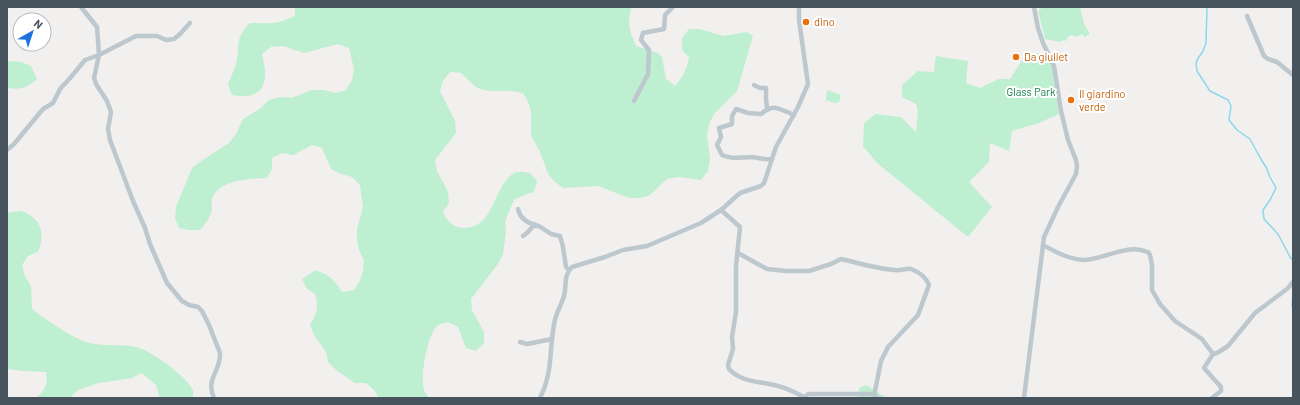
<svg xmlns="http://www.w3.org/2000/svg" width="1300" height="405" viewBox="0 0 1300 405" font-family="Barlow,sans-serif">
  <style>
    .green { fill: #beefd1 }
    .lines { fill: none; stroke-linecap: round; stroke-linejoin: round }
    .stream { stroke: #8cd8eb; stroke-width: 1.5 }
    .minor { stroke: #bdc7ce; stroke-width: 4.5 }
    .food-dot { fill: #e8710a; stroke: #fff; stroke-width: 1.5 }
    .labels { text-anchor: middle; stroke-width: 4; stroke-linejoin: round; paint-order: stroke }
    .food-label { font-size: 11px; fill: #c56008; stroke: #fff; text-anchor: start }
    .park-label { font-size: 11px; fill: #187e4b; stroke: #fff }
  </style>
  <rect width="100%" height="100%" fill="#f2efef"/>
  <g class="green">
    <path d="M 295,7 L 632,7 C 626,21 630,32 636,46 L 658,53 L 662,57 L 666,79 L 675,86 C 683,77 687,69 689,57 L 682,50 L 682,38 L 689,29 L 700,29 L 723,36 L 747,32 L 753,36 L 737,91 L 714,114 L 709,124 L 707,135 L 710,159 L 708,171 L 701,180 L 678,177 L 667,179 L 650,195 L 640,198 L 629,198 L 598,186 L 563,188 L 555,182 L 548,174 L 541,154 L 531,135 L 531,112 L 528,102 L 523,93 L 512,91 L 489,91 L 477,88 L 461,73 L 450,72 L 443,81 L 440,91 L 455,121 L 456,133 L 435,160 L 437,171 L 448,192 L 449,203 L 443,212 C 447,221 452,227 463,228 C 493,229 493,191 510,176 C 516,170 522,172 530,173 L 537,181 L 534,192 L 524,195 L 514,200 L 505,221 L 506,232 L 503,255 L 498,264 L 471,299 L 472,310 L 484,332 L 484,343 L 476,351 L 466,348 L 458,327 L 448,322 C 445,323 439,324 437,326 C 427,336 420,377 424,390 C 425,393 428,396 429,398 L 379,398 L 374,390 L 366,383 L 355,383 L 336,370 L 328,362 L 326,352 L 314,335 L 310,325 C 317,313 319,308 315,294 L 307,289 L 302,279 L 316,270 C 329,275 335,280 342,292 L 354,290 L 360,281 L 363,271 L 364,260 L 359,250 L 357,240 L 357,229 L 363,207 L 360,185 L 352,177 L 341,174 L 331,169 L 322,148 L 312,145 L 293,155 L 282,153 L 272,158 L 272,169 L 267,178 C 250,179 219,179 212,199 C 211,202 212,205 212,208 C 211,217 206,223 200,230 L 189,230 L 179,228 L 175,218 L 176,207 L 192,168 L 201,161 L 229,143 L 236,134 L 243,119 L 261,108 L 269,100 L 280,97 L 291,98 L 312,90 L 324,90 L 335,93 L 346,90 L 352,80 L 354,69 L 349,48 L 338,44 L 304,53 L 283,46 L 271,47 L 262,54 C 263,61 266,69 265,76 C 264,96 248,98 232,95 L 228,85 C 230,78 234,71 236,64 C 241,44 233,41 250,23 C 268,23 280,25 295,15 Z"/>
    <path d="M 1043,7 L 1080,7 L 1084,24 L 1090,34 L 1085,37 L 1082,34 L 1076,37 L 1071,35 L 1067,38 L 1067,41 L 1064,40 L 1060,42 L 1045,39 L 1038,11 Z"/>
    <path d="M 1037,53 L 1046,57 L 1052,64 L 1059,114 L 1039,123 L 1012,131 L 1009,151 L 990,143 L 989,162 L 969,182 L 992,207 L 968,237 L 877,163 L 863,146 L 864,123 L 875,114 L 901,117 L 916,132 L 918,112 L 916,104 L 902,97 L 902,85 L 918,71 L 934,72 L 936,56 L 968,61 L 966,83 L 980,88 L 999,79 L 1010,79 L 1021,62 Z"/>
    <path d="M 7,61 L 21,62 L 31,66 L 37,79 C 26,88 21,90 7,88 Z"/>
    <path d="M 827,90 L 841,95 L 839,102 L 834,103 L 826,100 Z"/>
    <path d="M 21,211 C 41,218 46,232 38,252 L 28,256 L 22,265 L 25,276 L 31,286 L 32,309 C 46,320 65,333 81,340 C 99,348 118,343 136,347 C 149,349 187,377 192,389 C 194,391 193,395 193,398 L 160,398 L 156,385 L 142,373 L 132,378 L 99,383 L 78,390 L 70,398 L 36,398 C 46,389 48,385 46,372 L 23,371 L 7,369 L 7,214 L 10,212 Z"/>
    <path d="M 866,385 L 884,396 L 887,398 L 858,398 L 859,388 Z"/>
  </g>
  <g class="lines">
    <g class="stream">
      <path d="M 1207,7 L 1206,43 L 1203,51 L 1197,60 L 1196,64 L 1197,71 L 1210,91 L 1228,100 L 1231,106 L 1229,120 L 1237,130 L 1250,139 L 1258,154 L 1267,169 L 1270,177 L 1276,188 L 1270,200 L 1263,210 L 1264,219 L 1278,234 L 1290,257 L 1293,260"/>
      <path d="M 1293,293 L 1292,306 L 1293,307"/>
    </g>
    <g class="minor">
      <path d="M 81,7 L 97,27 L 99,55 L 94,78 L 96,84 L 107,101 L 111,112 L 108,129 L 110,140 L 133,201 L 145,228 L 150,244 L 167,283 L 182,301 L 189,305 L 198,307 L 202,311 L 209,325 L 220,353 C 221,371 205,379 214,398"/>
      <path d="M 1247,16 L 1264,56 L 1268,59 L 1277,62 L 1293,75"/>
      <path d="M 754,85 L 760,88 L 766,88 L 766,99 L 767,108"/>
      <path d="M 634,101 L 648,74 L 649,50 L 641,40 L 643,33 L 664,29 L 665,15 L 673,7"/>
      <path d="M 7,150 L 14,144 L 43,109 L 53,103 L 60,89 L 71,77 L 85,60 L 99,55 L 136,36 L 157,36 L 166,40 L 174,39 L 180,34 L 190,23"/>
      <path d="M 772,159 C 765,160 759,158 752,157 C 741,157 733,160 722,155 L 717,145 L 721,137 L 719,128 L 732,124 L 732,116 L 736,109 L 748,113 L 761,114 C 774,103 780,109 794,115"/>
      <path d="M 518,209 C 520,218 527,223 536,225"/>
      <path d="M 721,210 L 740,227 L 736,266 L 736,312 L 732,337 L 733,349 L 728,365 L 729,369 C 742,383 761,381 778,386 C 787,388 796,393 804,397"/>
      <path d="M 523,236 L 528,232 L 533,226 L 539,226 L 551,234 L 560,236 L 563,247 L 566,267 L 569,270"/>
      <path d="M 1043,245 C 1054,251 1070,260 1084,260 C 1106,259 1126,243 1148,252 L 1150,255 L 1152,265 L 1152,290 L 1160,304 L 1175,321 L 1202,339 L 1213,354"/>
      <path d="M 738,253 L 767,269 L 786,271 L 809,271 L 831,264 L 841,259 C 859,263 877,269 895,270 C 901,271 906,268 911,269 C 919,272 926,277 929,285 L 918,315 L 888,347 L 881,361 L 875,391 L 875,396"/>
      <path d="M 520,342 L 527,344 L 552,339"/>
      <path d="M 540,398 C 553,372 549,352 554,325 C 555,314 561,306 564,296 C 567,285 563,276 572,267 L 605,257 L 623,250 L 647,246 L 701,223 L 721,210 L 740,193 L 761,186 L 764,183 L 776,147 L 798,107 L 808,84 L 799,20 L 799,7"/>
      <path d="M 804,398 L 808,394 L 872,394 L 878,398"/>
      <path d="M 1024,398 L 1044,237 L 1058,207 L 1076,174 L 1077,166 L 1076,160 L 1068,140 L 1061,111 L 1054,66 L 1043,43 L 1038,28 L 1034,7"/>
      <path d="M 1212,398 L 1221,391 L 1221,387 L 1204,368 L 1213,354 L 1217,353 L 1228,346 L 1255,313 L 1287,289 L 1293,282"/>
    </g>
  </g>
  <g class="food-dot">
    <circle cx="806" cy="22" r="4"/>
    <circle cx="1016" cy="57" r="4"/>
    <circle cx="1071" cy="100" r="4"/>
  </g>
  <g class="labels">
    <g class="food-label">
      <text x="814" y="26">dino</text>
      <text x="1024" y="61">Da giuliet</text>
      <text x="1079" y="98">Il giardino<tspan x="1079" dy="13">verde</tspan></text>
    </g>
    <g class="park-label">
      <text x="1031" y="96">Glass Park</text>
    </g>
  </g>
  <rect width="1300" height="405" fill="none" stroke="#47535d" stroke-width="16"/>
  <g transform="translate(32 32) rotate(39)"><circle r="19" fill="#ffffff" stroke="#b5babe"/>
  <path d="M0-3L7 15L0 10L-7 15Z" fill="#1b72e0"/>
  <text y="-6" font-size="11" font-weight="bold" text-anchor="middle" fill="#47535d">N</text>
  </g>
</svg>
